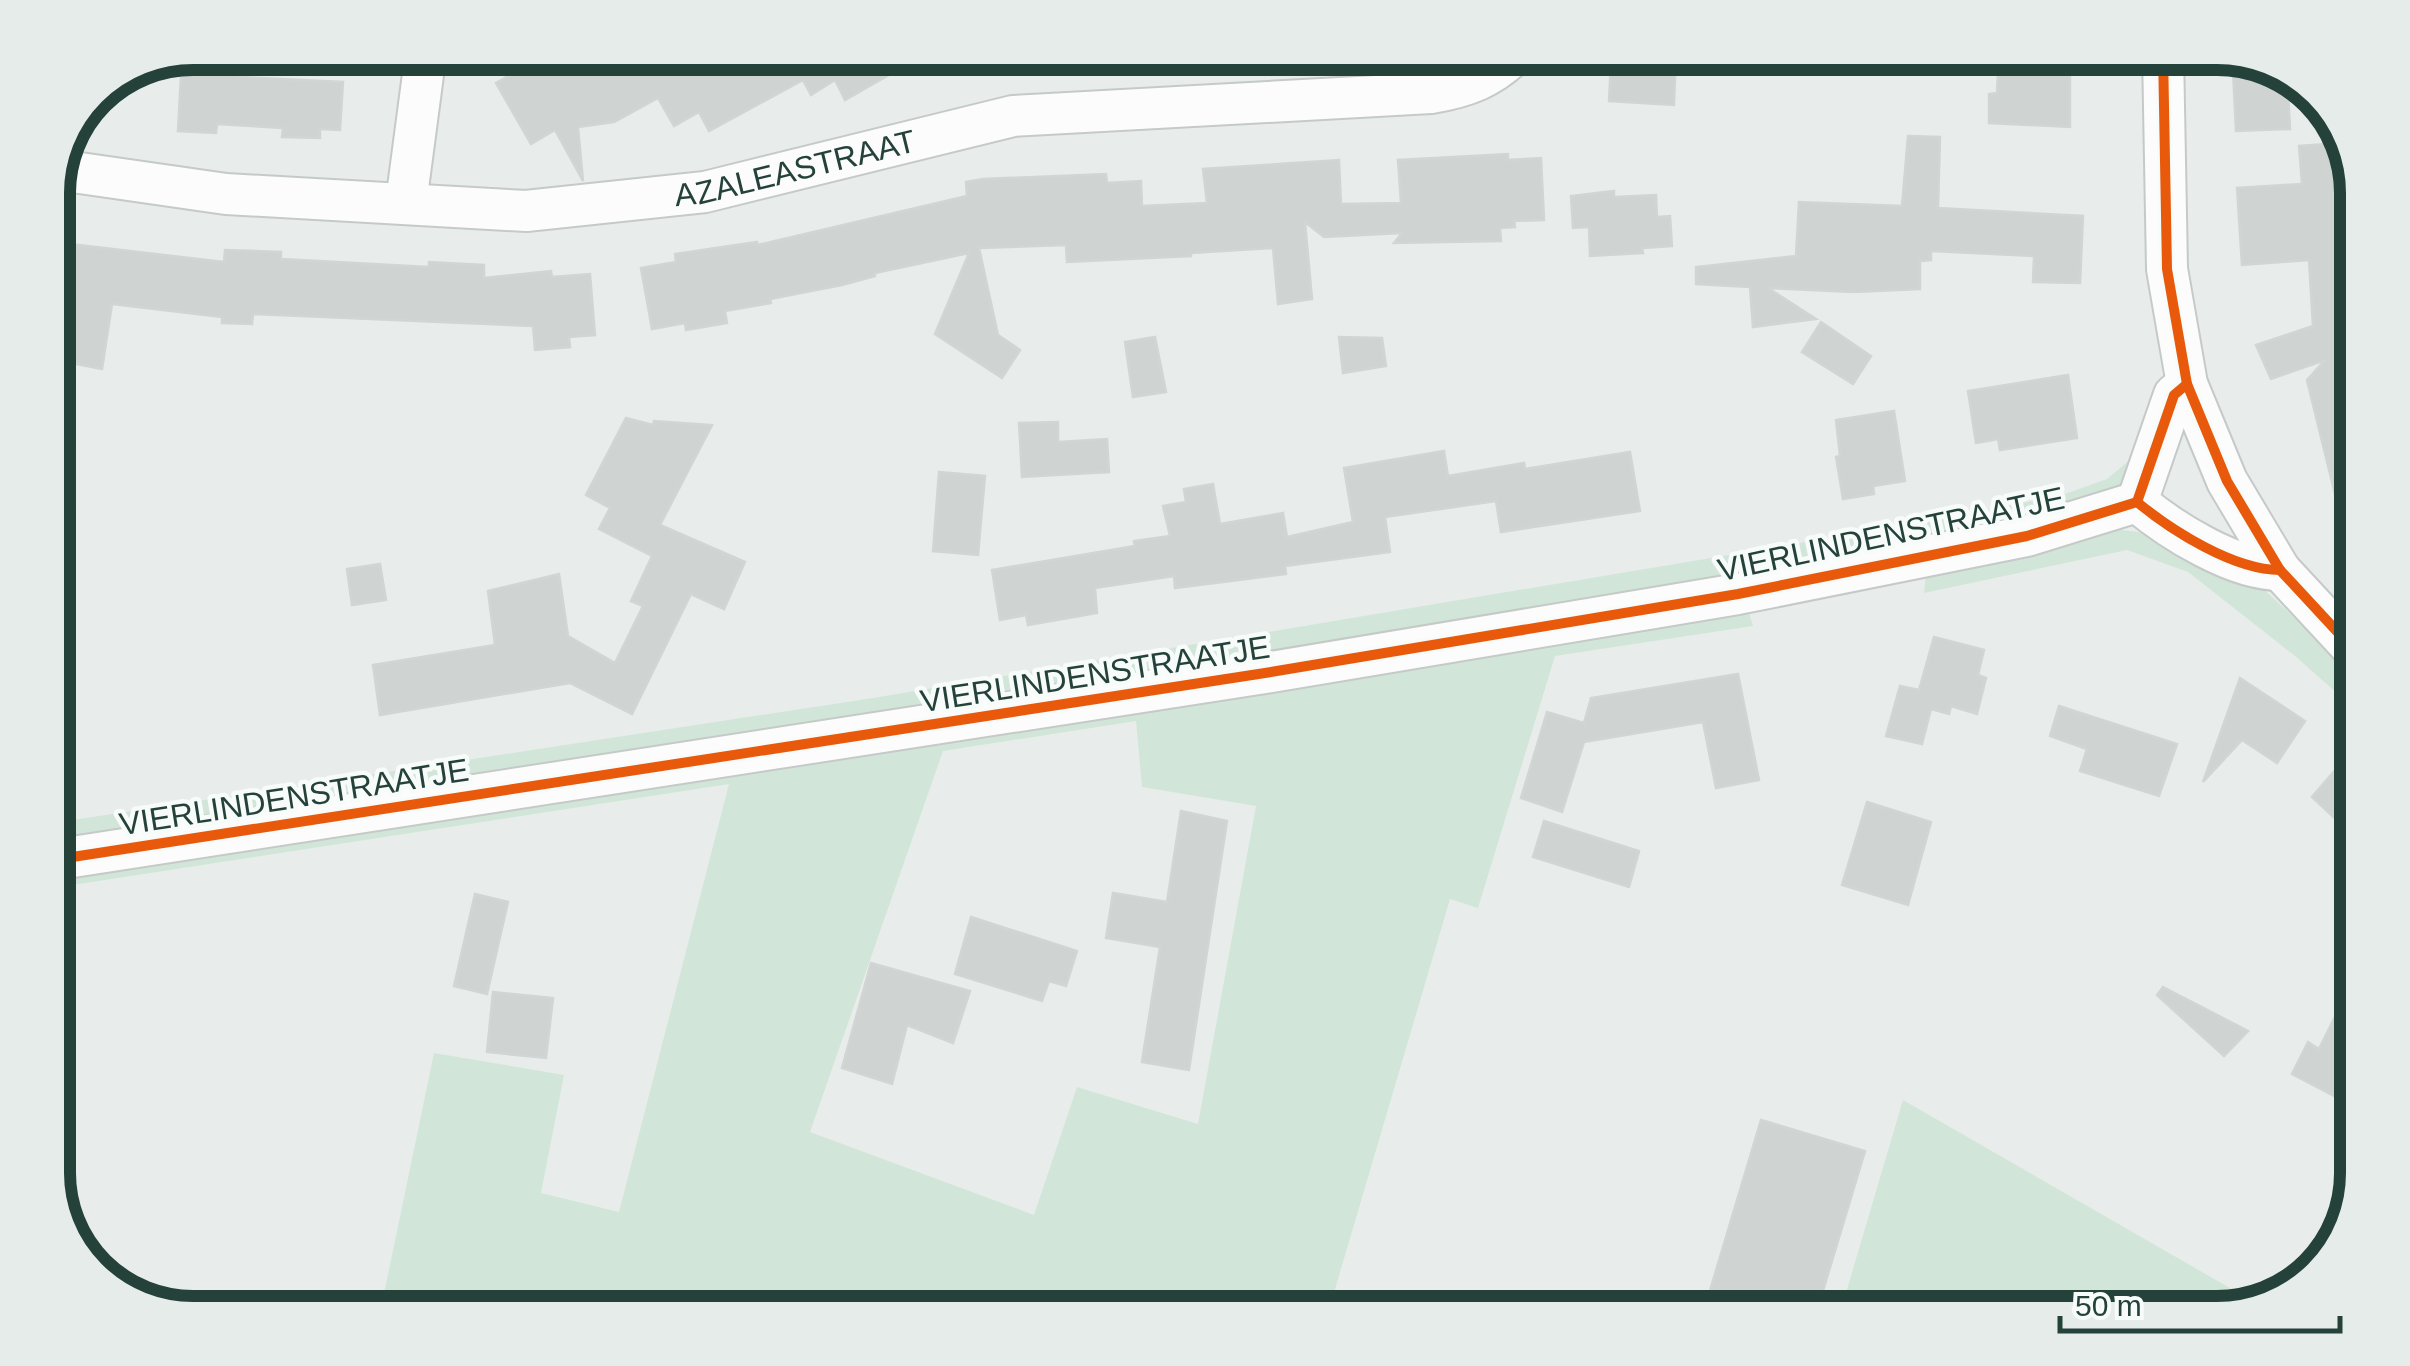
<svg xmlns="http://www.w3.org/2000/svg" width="2410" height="1366" viewBox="0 0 2410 1366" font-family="Helvetica,sans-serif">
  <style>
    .green { fill: #d1e6d8; fill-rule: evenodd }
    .building { fill: #cfd4d2; stroke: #d1d6d4; stroke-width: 2.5 }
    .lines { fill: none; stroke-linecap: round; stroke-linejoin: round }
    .minor-casing { stroke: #c5cac8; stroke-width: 44 }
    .minor { stroke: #fcfcfc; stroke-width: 40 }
    .cycleway-casing { stroke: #f7fbf9; stroke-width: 16 }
    .cycleway { stroke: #e8590c; stroke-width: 10 }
    .labels { text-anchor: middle; stroke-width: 9; stroke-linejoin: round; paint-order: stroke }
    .street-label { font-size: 32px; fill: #24423a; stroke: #f7fbf9 }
    .rim { fill: none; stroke: #24423a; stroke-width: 12 }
  </style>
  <rect width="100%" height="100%" fill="#e8edeb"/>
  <g class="green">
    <path d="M 2138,453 L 2122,490 L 2060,515 L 1740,582 L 1753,626 L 1555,656 L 1478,908 L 1450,899 L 1328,1313 L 380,1313 L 434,1053 L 564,1075 L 541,1193 L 619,1212 L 729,784 L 53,888 L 53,823 L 873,698 L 1956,517 L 2065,494 L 2107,479 ZM 1136,721 L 1142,787 L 1256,806 L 1198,1124 L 1077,1087 L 1034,1215 L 810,1132 L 943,751 Z"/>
    <path d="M 2098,527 L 2170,536 L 2242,570 L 2357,674 L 2357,711 L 2295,656 L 2188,572 L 2127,550 L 1924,593 L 1927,567 Z"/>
    <path d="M 1903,1100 L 2256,1303 L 2218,1313 L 1840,1313 Z"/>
  </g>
  <g class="building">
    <path d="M 241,52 L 238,77 L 343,82 L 340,130 L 320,129 L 320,138 L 282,137 L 283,128 L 217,124 L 216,133 L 178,131 L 181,75 L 190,75 L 191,53 Z"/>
    <path d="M 552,52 L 633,52 L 640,65 L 663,52 L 929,52 L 845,100 L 835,80 L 811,95 L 803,80 L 709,131 L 699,112 L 674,126 L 658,98 L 614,122 L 578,127 L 583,181 L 555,130 L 531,144 L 496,83 Z"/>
    <path d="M 1625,52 L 1676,52 L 1674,105 L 1609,101 L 1611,64 L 1624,65 Z"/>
    <path d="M 2275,68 L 2287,71 L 2290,129 L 2236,131 L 2233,70 Z"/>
    <path d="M 1998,72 L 2070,73 L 2070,127 L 1989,123 L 1989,94 L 1997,93 Z"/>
    <path d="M 1908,136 L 1940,137 L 1938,208 L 2083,216 L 2080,283 L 2033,282 L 2034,256 L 1931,251 L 1931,260 L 1920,261 L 1920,289 L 1853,292 L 1768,288 L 1816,319 L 1753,327 L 1750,287 L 1696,284 L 1696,267 L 1796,256 L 1799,202 L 1902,206 Z"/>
    <path d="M 2340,143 L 2349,308 L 2357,326 L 2357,538 L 2346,539 L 2307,380 L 2325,360 L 2271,379 L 2256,345 L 2313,326 L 2309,260 L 2242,265 L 2237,188 L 2302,184 L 2299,146 Z"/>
    <path d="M 1508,154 L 1508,160 L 1541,158 L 1544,220 L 1514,221 L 1515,227 L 1500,228 L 1501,241 L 1394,243 L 1402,233 L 1324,237 L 1305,222 L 1312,299 L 1278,304 L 1273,248 L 1191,253 L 1191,256 L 1067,262 L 1066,245 L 979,248 L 998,335 L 1020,350 L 1002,378 L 935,334 L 969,253 L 875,273 L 875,276 L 842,285 L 770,299 L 771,303 L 725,311 L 727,323 L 686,330 L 685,323 L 652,329 L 641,268 L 676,262 L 675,254 L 757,242 L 758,245 L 967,196 L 966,182 L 983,179 L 1106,174 L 1107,183 L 1141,181 L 1142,206 L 1207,203 L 1203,169 L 1339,160 L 1341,204 L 1401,203 L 1398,160 Z"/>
    <path d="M 1614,191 L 1614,197 L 1656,195 L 1657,217 L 1670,216 L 1672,246 L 1642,248 L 1643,253 L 1590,256 L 1589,227 L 1573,228 L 1571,196 Z"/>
    <path d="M 53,242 L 224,262 L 225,250 L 281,252 L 281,259 L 429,267 L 429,262 L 484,265 L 484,278 L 551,271 L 552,277 L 590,274 L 595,335 L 569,337 L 570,347 L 535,350 L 533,326 L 253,314 L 252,324 L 222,323 L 222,317 L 112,304 L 102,369 L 56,360 L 66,304 L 53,302 Z"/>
    <path d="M 1821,322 L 1871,356 L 1853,384 L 1802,352 Z"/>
    <path d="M 1155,337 L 1166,392 L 1133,397 L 1125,342 Z"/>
    <path d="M 1339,337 L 1382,338 L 1386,366 L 1343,373 Z"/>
    <path d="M 2068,375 L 2077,438 L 2000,450 L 1998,439 L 1976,443 L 1968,391 Z"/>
    <path d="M 1894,411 L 1905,481 L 1873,486 L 1874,494 L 1843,499 L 1836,457 L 1840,456 L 1836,420 Z"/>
    <path d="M 626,418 L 653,425 L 654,421 L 712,425 L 660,525 L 745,562 L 724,609 L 691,594 L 632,714 L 570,683 L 380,715 L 373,665 L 495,645 L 488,591 L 559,574 L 568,636 L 615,663 L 643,606 L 631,601 L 652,556 L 599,529 L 610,508 L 586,495 Z"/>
    <path d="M 1058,422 L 1058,442 L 1107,439 L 1109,472 L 1022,477 L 1019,423 Z"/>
    <path d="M 1444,451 L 1448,476 L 1524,463 L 1525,469 L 1630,452 L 1640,511 L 1501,532 L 1496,501 L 1385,517 L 1390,552 L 1285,566 L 1286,574 L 1175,588 L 1174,576 L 1095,588 L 1097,613 L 1028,625 L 1026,615 L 1000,620 L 992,570 L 1135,546 L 1134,541 L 1170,536 L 1163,506 L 1186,502 L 1184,489 L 1213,484 L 1220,524 L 1283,513 L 1287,537 L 1353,522 L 1344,468 Z"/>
    <path d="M 939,472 L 985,476 L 978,555 L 933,551 Z"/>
    <path d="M 380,564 L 386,600 L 352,605 L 347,569 Z"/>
    <path d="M 1934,637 L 1984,650 L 1978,675 L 1986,678 L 1977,714 L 1951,706 L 1949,714 L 1931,709 L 1922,744 L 1886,736 L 1900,686 L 1919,690 Z"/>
    <path d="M 1738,674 L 1759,780 L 1716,788 L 1703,722 L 1584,742 L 1562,812 L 1521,798 L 1547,712 L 1584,723 L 1591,698 Z"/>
    <path d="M 2240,678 L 2305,721 L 2277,763 L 2242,740 L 2203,782 Z"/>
    <path d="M 2059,706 L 2177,744 L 2159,796 L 2080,771 L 2087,749 L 2050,736 Z"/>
    <path d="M 2357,745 L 2357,839 L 2312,797 Z"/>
    <path d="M 1867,802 L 1931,822 L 1908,905 L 1842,885 Z"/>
    <path d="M 1181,811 L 1227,821 L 1189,1070 L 1142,1062 L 1160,947 L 1106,938 L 1113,893 L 1167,902 Z"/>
    <path d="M 1544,821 L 1639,851 L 1629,887 L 1533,857 Z"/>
    <path d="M 475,894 L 508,902 L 487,994 L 454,986 Z"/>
    <path d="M 971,917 L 1077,951 L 1066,986 L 1049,981 L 1042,1001 L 955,974 Z"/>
    <path d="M 871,963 L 970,991 L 953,1043 L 907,1025 L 892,1084 L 842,1068 Z"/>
    <path d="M 2357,972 L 2357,1108 L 2292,1074 L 2308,1042 L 2319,1049 Z"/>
    <path d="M 2163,987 L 2248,1031 L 2224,1056 L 2157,995 Z"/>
    <path d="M 493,992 L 553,998 L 546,1058 L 487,1052 Z"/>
    <path d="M 1761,1120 L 1865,1151 L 1816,1314 L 1703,1314 Z"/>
  </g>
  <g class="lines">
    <g class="minor-casing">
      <g id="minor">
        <path d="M 2163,52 L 2167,269 L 2187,384 L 2227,481 L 2280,570 L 2357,653"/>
        <path id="s1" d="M 59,170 L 226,194 L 526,211 L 705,192 L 1013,116 L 1431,93 C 1467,87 1491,78 1517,52"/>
        <path d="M 406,203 L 426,52"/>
        <path d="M 2137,502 C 2172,531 2234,570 2280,570"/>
        <path d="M 2137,502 L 2174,395 L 2187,384"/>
        <path d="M 53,860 L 1265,673 L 1738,594 L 2027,536 L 2137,502"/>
      </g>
    </g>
    <use href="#minor" class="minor"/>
    <g class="cycleway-casing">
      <g id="cycleway">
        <path d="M 2163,52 L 2167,269 L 2187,384 L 2227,481 L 2280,570 L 2357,653"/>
        <path d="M 2137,502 C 2172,531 2234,570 2280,570"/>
        <path d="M 2137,502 L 2174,395 L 2187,384"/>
        <path d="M 53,860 L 1265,673 L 1738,594 L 2027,536 L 2137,502"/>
      </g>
    </g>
    <use href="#cycleway" class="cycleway"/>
  </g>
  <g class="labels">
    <g class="street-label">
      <text dy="11" stroke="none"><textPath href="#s1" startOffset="742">AZALEASTRAAT</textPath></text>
      <text transform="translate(1891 534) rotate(-12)" y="11">VIERLINDENSTRAATJE</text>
      <text transform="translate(1095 674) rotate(-9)" y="11">VIERLINDENSTRAATJE</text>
      <text transform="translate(294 797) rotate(-9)" y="11">VIERLINDENSTRAATJE</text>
    </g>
  </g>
  <path d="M0 0H2410V1366H0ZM193 70H2217A123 123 0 0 1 2340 193V1173A123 123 0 0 1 2217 1296H193A123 123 0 0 1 70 1173V193A123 123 0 0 1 193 70Z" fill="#e6ecea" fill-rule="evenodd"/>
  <path class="rim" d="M193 70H2217A123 123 0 0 1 2340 193V1173A123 123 0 0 1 2217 1296H193A123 123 0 0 1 70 1173V193A123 123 0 0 1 193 70Z"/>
  <path d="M2060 1316v15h280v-15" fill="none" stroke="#24423a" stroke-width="5"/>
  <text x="2075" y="1316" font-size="30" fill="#24423a" stroke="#f7fbf9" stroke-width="8" paint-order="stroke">50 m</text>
</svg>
